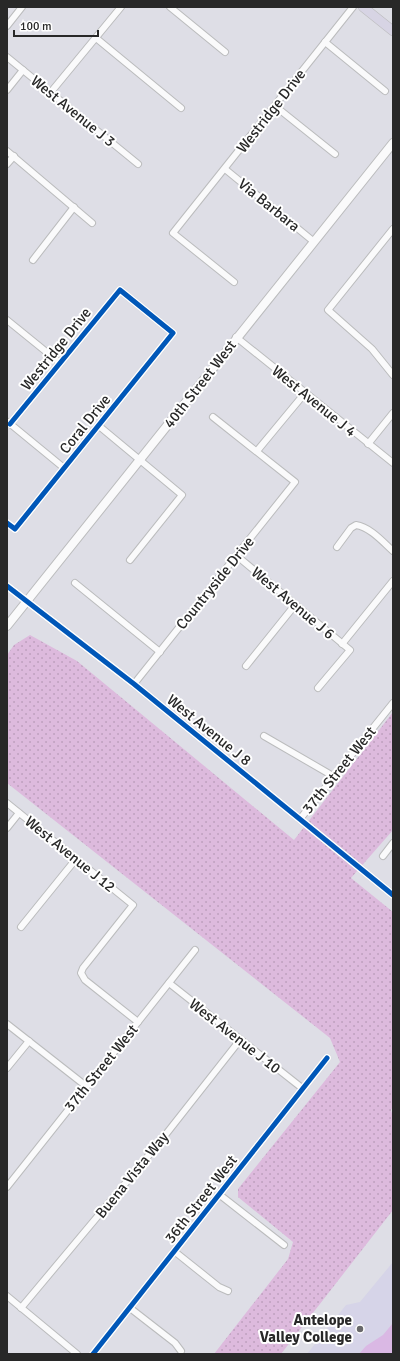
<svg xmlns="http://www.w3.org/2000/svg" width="400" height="1361" viewBox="0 0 400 1361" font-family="Signika,sans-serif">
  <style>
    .education { fill: #d6d4e8 }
    .grass { fill: url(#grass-dots) }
    .pitch { fill: #dab8e4 }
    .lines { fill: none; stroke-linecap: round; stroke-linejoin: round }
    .minor-casing { stroke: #bbbcbd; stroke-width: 8 }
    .tertiary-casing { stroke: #bbbcbd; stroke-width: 8 }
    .secondary-casing { stroke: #bbbcbd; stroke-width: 10 }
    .primary-casing { stroke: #bcbcbf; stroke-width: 10 }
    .minor { stroke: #fafafb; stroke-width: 6 }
    .tertiary { stroke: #fafafb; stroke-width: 7 }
    .secondary { stroke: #fafafb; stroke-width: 8 }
    .primary { stroke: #d7d4e4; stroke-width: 9 }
    .cycleway-casing { stroke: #fff; stroke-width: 8 }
    .cycleway { stroke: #0057b8; stroke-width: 5 }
    .poi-dot { fill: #68686a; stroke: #fff; stroke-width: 1.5 }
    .labels { text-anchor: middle; stroke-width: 4; stroke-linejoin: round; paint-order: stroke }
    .street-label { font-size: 15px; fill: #282828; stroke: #fff }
    .poi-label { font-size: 15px; font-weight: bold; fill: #282828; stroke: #fff; text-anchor: end }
  </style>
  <defs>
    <pattern id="grass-dots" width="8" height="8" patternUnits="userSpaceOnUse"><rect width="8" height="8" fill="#ddbadd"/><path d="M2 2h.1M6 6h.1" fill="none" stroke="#bea0be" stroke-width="1.8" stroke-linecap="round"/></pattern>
  </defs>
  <rect width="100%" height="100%" fill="#dedee6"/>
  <path class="education" d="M 393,1262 L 393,1354 L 307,1354 L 346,1305 L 360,1302 Z"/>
  <path class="grass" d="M 30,635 L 77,661 L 294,840 L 393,712 L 393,830 L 351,878 L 393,912 L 393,1107 L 391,1110 L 393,1117 L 393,1210 L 281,1354 L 214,1354 L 288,1259 L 293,1242 L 238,1197 L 238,1189 L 340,1062 L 330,1038 L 7,783 L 7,655 L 14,645 Z"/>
  <path class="pitch" d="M 393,1323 L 393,1354 L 359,1354 L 366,1346 L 383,1335 Z"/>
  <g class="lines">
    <g class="minor-casing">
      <g id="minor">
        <path d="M 170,7 L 225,52"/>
        <path d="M 7,26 L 22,7"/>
        <path d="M 96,38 L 181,108"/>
        <path d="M 325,42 L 385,91"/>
        <path d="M 7,57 L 138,164"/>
        <path d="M 7,90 L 23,70"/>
        <path d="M 51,92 L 121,7"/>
        <path d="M 275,106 L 335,154"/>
        <path d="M 7,151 L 92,223"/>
        <path d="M 7,164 L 14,156"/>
        <path d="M 225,169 L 313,241"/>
        <path d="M 393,229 L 328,310 L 372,349 L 393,375"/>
        <path d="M 33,260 L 74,207"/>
        <path d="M 234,282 L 173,233 L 353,7"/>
        <path d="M 7,320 L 60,363"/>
        <path d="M 236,337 L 393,463"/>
        <path d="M 8,422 L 64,468"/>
        <path d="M 99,426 L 182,495 L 130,560"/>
        <path d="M 368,444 L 393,413"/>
        <path d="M 257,451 L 305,393"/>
        <path d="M 7,523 L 15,529 L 173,333 L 120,290 L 10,424"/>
        <path d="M 337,547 L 351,528 L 356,525 C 370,527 383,542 393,551"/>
        <path d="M 237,556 L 350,650 L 318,688"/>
        <path d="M 75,583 L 160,652"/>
        <path d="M 342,644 L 393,581"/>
        <path d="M 246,666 L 295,605"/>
        <path d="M 134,684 L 295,482 L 213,417"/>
        <path d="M 264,736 L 333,776"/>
        <path d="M 7,803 L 133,905 L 83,968 L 81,973 L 85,980 L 138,1022"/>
        <path d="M 300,819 L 393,703"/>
        <path d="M 7,828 L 19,813"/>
        <path d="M 383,856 L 393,843"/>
        <path d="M 21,927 L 76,859"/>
        <path d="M 169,983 L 302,1088"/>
        <path d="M 7,1024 L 86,1086"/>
        <path d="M 7,1068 L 29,1041"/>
        <path d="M 7,1187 L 195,950"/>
        <path d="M 220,1195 L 284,1245"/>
        <path d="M 174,1251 L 219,1287 L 228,1291"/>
        <path d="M 7,1296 L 77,1354"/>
        <path d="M 21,1308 L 159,1143 L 240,1040"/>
        <path d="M 130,1308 L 175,1343 L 181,1351"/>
        <path d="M 93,1354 L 327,1058"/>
      </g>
    </g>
    <g class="tertiary-casing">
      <path id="tertiary" d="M 7,586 L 134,684 L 393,895"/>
    </g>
    <g class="secondary-casing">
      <path id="secondary" d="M 7,626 L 393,143"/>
    </g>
    <g class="primary-casing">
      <path id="primary" d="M 363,7 L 393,31"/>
    </g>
    <use href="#minor" class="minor"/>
    <use href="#tertiary" class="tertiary"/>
    <use href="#secondary" class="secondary"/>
    <use href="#primary" class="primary"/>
    <g class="cycleway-casing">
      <g id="cycleway">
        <path d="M 7,523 L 15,529 L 173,333 L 120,290 L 10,424"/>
        <path d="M 7,586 L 134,684 L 393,895"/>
        <path d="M 93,1354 L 327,1058"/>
      </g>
    </g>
    <use href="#cycleway" class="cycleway"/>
  </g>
  <circle class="poi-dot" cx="360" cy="1329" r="4"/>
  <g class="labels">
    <g class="street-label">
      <text transform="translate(73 111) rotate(39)" y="5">West Avenue J 3</text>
      <text transform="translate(271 111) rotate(-52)" y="5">Westridge Drive</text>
      <text transform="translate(269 205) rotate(39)" y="5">Via Barbara</text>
      <text transform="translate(56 349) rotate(-51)" y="5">Westridge Drive</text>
      <text transform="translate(200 384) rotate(-52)" y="5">40th Street West</text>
      <text transform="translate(314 401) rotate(39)" y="5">West Avenue J 4</text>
      <text transform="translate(85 424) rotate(-51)" y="5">Coral Drive</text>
      <text transform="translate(215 583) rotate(-51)" y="5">Countryside Drive</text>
      <text transform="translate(293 603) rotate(40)" y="5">West Avenue J 6</text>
      <text transform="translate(209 730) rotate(39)" y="5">West Avenue J 8</text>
      <text transform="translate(339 770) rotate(-51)" y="5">37th Street West</text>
      <text transform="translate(70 854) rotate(39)" y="5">West Avenue J 12</text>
      <text transform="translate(235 1036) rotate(38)" y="5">West Avenue J 10</text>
      <text transform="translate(101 1068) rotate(-51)" y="5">37th Street West</text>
      <text transform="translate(132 1175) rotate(-51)" y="5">Buena Vista Way</text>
      <text transform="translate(201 1199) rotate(-52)" y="5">36th Street West</text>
    </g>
    <g class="poi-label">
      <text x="352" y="1325">Antelope<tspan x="352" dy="17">Valley College</tspan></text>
    </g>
  </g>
  <rect width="400" height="1361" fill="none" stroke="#282828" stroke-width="16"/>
  <path d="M14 30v6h84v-6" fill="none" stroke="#282828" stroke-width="2"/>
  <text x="20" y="30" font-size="12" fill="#282828" stroke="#ffffff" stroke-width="3" paint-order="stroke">100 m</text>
</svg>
